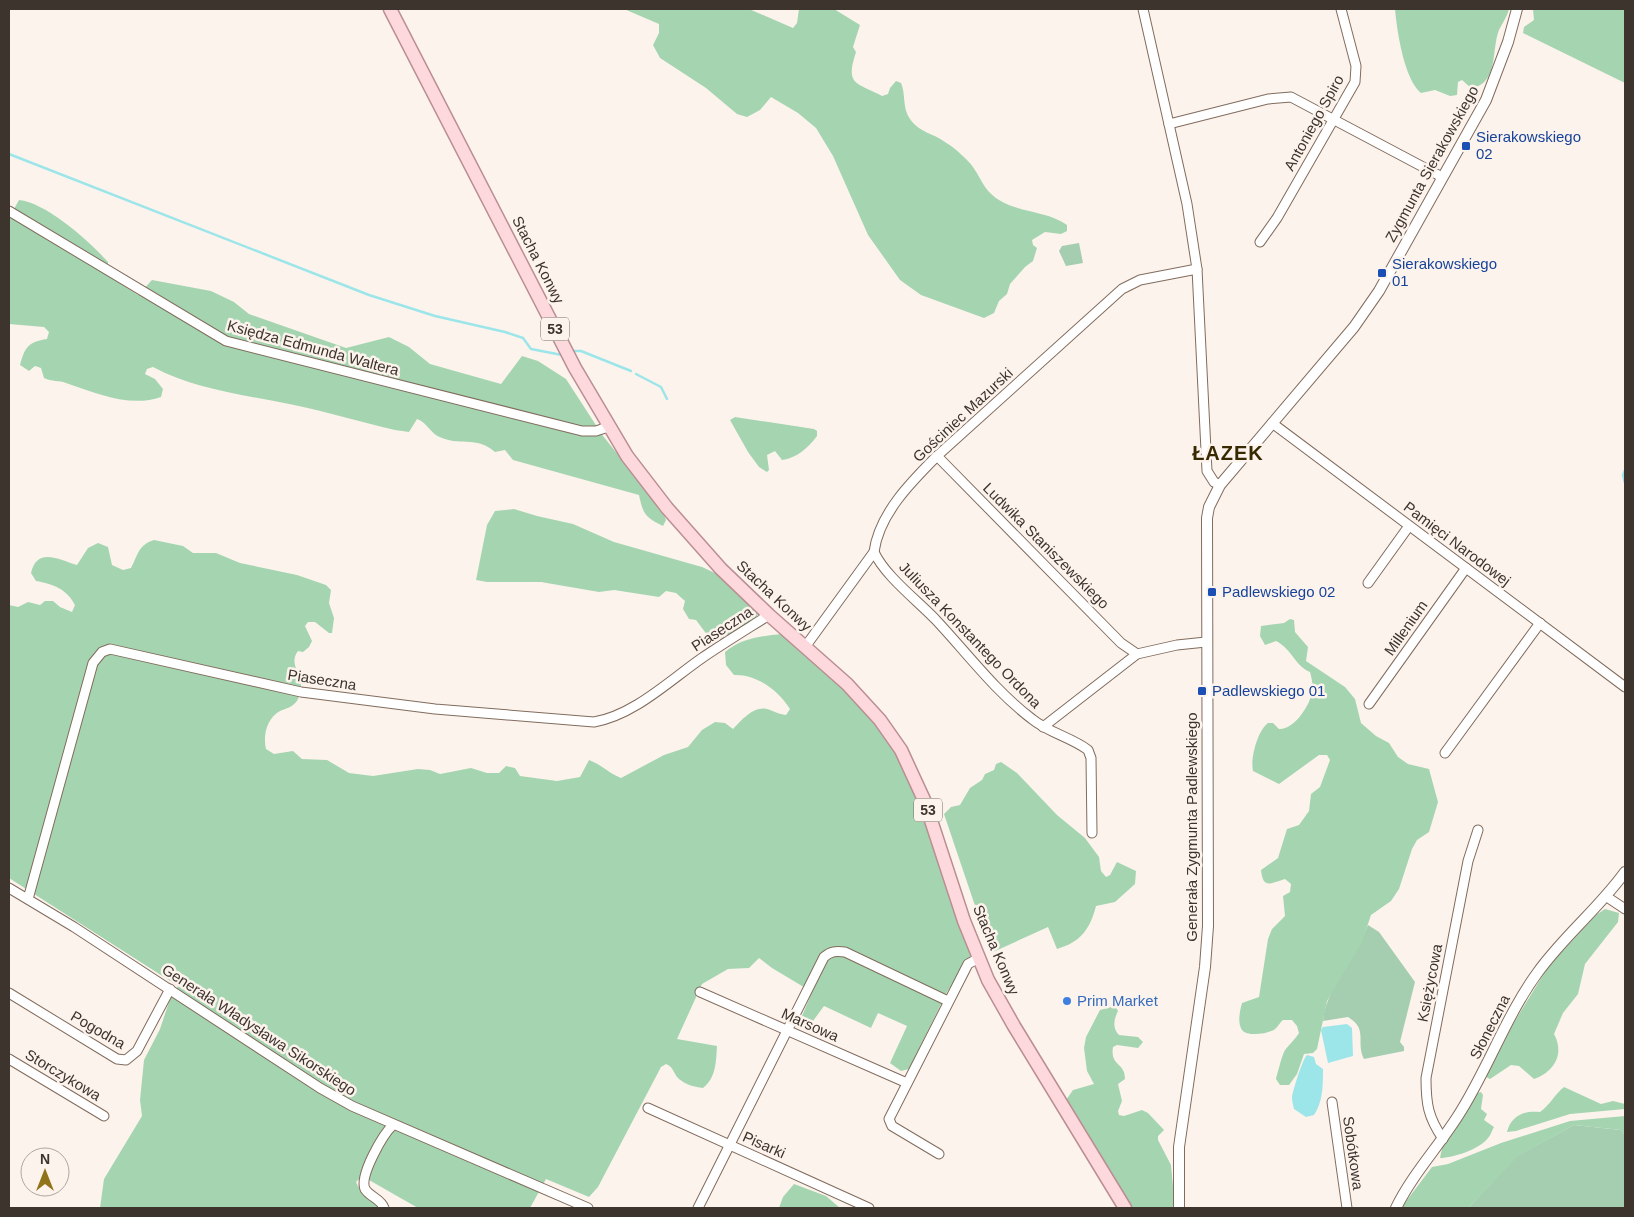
<svg xmlns="http://www.w3.org/2000/svg" width="1634" height="1217" viewBox="0 0 1634 1217" font-family="Helvetica,sans-serif">
  <style>
    .green { fill: #a4ceaf }
    .forest { fill: #a4d5b0 }
    .water { fill: #9ce5e9 }
    .lines { fill: none; stroke-linecap: round; stroke-linejoin: round }
    .stream { stroke: #9ce5e9; stroke-width: 2.5 }
    .minor-casing { stroke: #816c5d; stroke-width: 11 }
    .tertiary-casing { stroke: #816c5d; stroke-width: 12 }
    .primary-casing { stroke: #ba8e92; stroke-width: 15 }
    .minor { stroke: #fff; stroke-width: 9 }
    .tertiary { stroke: #fff; stroke-width: 10 }
    .primary { stroke: #fdd9de; stroke-width: 12 }
    .transit-dot { fill: #1a4fb4; stroke: #fdf3ed; stroke-width: 2 }
    .shop-dot { fill: #3f7fe0; stroke: #fdf3ed; stroke-width: 2 }
    .labels { text-anchor: middle; stroke-width: 5; stroke-linejoin: round; paint-order: stroke }
    .shield { fill: #fdf3ed; stroke: #776d67; stroke-width: 1 }
    .shield-label { font-size: 14px; font-weight: bold; fill: #3e342e }
    .street-label { font-size: 15px; fill: #3e342e; stroke: #fdf3ed }
    .transit-label { font-size: 15px; fill: #164399; stroke: #fdf3ed; text-anchor: start }
    .shop-label { font-size: 15px; fill: #366cbe; stroke: #fdf3ed; text-anchor: start }
    .district-label { font-size: 20px; font-weight: bold; letter-spacing: 1px; fill: #382a00; stroke: #fdf3ed }
  </style>
  <rect width="100%" height="100%" fill="#fdf3ed"/>
  <g class="green">
    <path d="M 1079,243 L 1083,263 L 1066,266 L 1059,251 L 1062,246 Z"/>
    <path d="M 1368,925 L 1379,932 L 1415,982 L 1400,1042 L 1404,1047 L 1404,1051 L 1364,1059 C 1355,1041 1369,1030 1348,1017 L 1323,1021 C 1326,988 1356,956 1368,925 Z"/>
    <path d="M 1574,1125 L 1621,1130 L 1625,1135 L 1625,1208 L 1468,1208 L 1517,1156 Z"/>
  </g>
  <g class="forest">
    <path d="M 624,9 L 749,9 L 793,28 L 797,23 L 799,9 L 834,9 L 860,25 L 853,47 L 856,52 C 845,86 856,82 882,96 L 888,94 L 890,88 L 896,81 L 901,83 C 906,94 902,108 910,119 C 920,133 933,133 945,142 C 952,146 960,153 966,159 C 981,173 980,188 999,200 C 1020,213 1048,211 1067,225 L 1067,231 L 1061,234 L 1045,232 L 1032,240 L 1033,245 L 1037,248 L 1033,261 L 1025,267 L 1010,284 L 1007,294 L 999,301 L 994,313 L 984,318 L 921,295 L 900,280 L 868,235 L 833,156 L 816,128 L 798,113 L 771,97 L 760,110 L 747,117 L 737,114 L 706,88 L 660,58 L 653,45 L 659,33 L 659,24 Z"/>
    <path d="M 1395,9 L 1509,9 C 1507,17 1503,22 1499,30 C 1491,50 1499,84 1471,88 L 1462,80 L 1458,82 L 1457,95 L 1450,96 L 1435,90 L 1421,93 C 1404,79 1397,31 1395,9 Z"/>
    <path d="M 1533,9 L 1625,9 L 1625,83 L 1523,33 L 1524,27 L 1534,20 Z"/>
    <path d="M 19,200 C 47,203 89,241 108,262 L 108,276 L 138,295 L 152,280 L 211,291 L 234,302 L 249,314 L 346,348 L 389,337 L 409,347 L 430,364 L 501,384 L 522,356 L 538,361 L 566,379 L 603,436 L 661,508 L 666,520 L 663,526 C 645,517 643,514 639,495 L 513,460 L 505,450 L 495,452 C 477,436 463,446 442,438 C 430,434 428,423 417,419 L 409,432 L 395,430 C 361,422 328,412 294,405 C 247,395 196,390 153,367 L 147,369 L 145,374 L 155,379 L 163,389 L 161,397 C 130,408 96,393 66,383 C 59,380 52,382 44,378 L 41,368 L 35,366 L 29,371 L 20,365 C 25,347 28,342 47,339 L 49,332 L 44,327 L 9,324 L 9,218 Z"/>
    <path d="M 735,417 L 814,429 L 817,431 L 817,436 C 808,448 797,458 782,460 L 775,451 L 767,455 L 769,470 L 767,472 L 759,467 L 748,452 L 730,420 Z"/>
    <path d="M 514,509 L 537,516 L 573,524 L 614,542 L 702,567 L 715,573 L 759,613 L 753,622 L 719,639 L 708,636 L 696,620 L 689,619 L 683,609 L 685,601 L 676,593 L 666,591 L 659,597 L 614,590 L 599,592 L 541,582 L 487,582 L 476,580 L 487,525 L 495,511 Z"/>
    <path d="M 154,540 L 183,546 L 193,553 L 216,553 L 240,563 L 297,575 L 326,585 L 331,590 L 329,603 L 334,618 L 332,633 L 329,633 L 315,622 L 308,622 L 305,626 L 312,641 L 309,647 L 303,652 L 298,651 C 286,667 309,677 298,699 C 294,707 287,708 280,711 C 266,719 263,736 266,749 L 274,754 L 293,751 L 302,759 L 327,760 L 349,773 L 373,776 L 418,769 L 430,770 L 440,774 L 471,768 L 487,773 L 499,773 L 506,766 L 515,768 L 520,776 L 557,781 L 580,777 L 589,760 C 602,765 607,772 621,778 L 664,755 L 688,747 L 702,730 L 715,722 L 725,723 L 733,729 C 742,720 753,706 767,709 C 774,711 778,714 786,715 L 790,709 C 779,691 757,674 734,675 L 726,665 L 725,652 C 742,638 761,636 782,634 L 860,701 L 888,737 L 912,783 L 971,956 L 947,992 L 909,1069 L 901,1071 L 890,1063 L 907,1026 L 878,1013 L 871,1028 L 824,1006 L 813,1021 L 802,1016 L 812,992 L 772,968 L 759,958 L 749,968 L 728,969 L 702,984 L 677,1039 L 717,1046 C 716,1062 716,1078 703,1088 C 695,1087 686,1085 679,1079 C 673,1074 675,1068 666,1064 L 661,1067 L 598,1187 L 589,1197 L 546,1179 L 530,1208 L 418,1208 L 369,1180 L 360,1178 L 356,1182 C 360,1193 373,1199 381,1208 L 100,1208 L 104,1179 L 142,1116 L 140,1100 L 144,1060 L 160,1029 L 170,999 L 178,986 L 9,878 L 9,605 L 18,607 L 28,602 L 40,605 L 45,601 L 53,601 L 60,607 L 72,612 L 75,605 C 67,589 53,584 36,581 L 31,573 C 37,546 60,560 77,565 L 88,548 L 98,543 L 108,547 L 112,565 L 123,570 L 131,568 C 138,555 138,545 154,540 Z"/>
    <path d="M 1290,619 L 1294,620 L 1295,632 L 1308,647 L 1306,661 L 1345,687 L 1355,699 L 1361,723 L 1376,736 L 1389,743 L 1398,757 L 1408,764 L 1429,769 L 1438,802 L 1429,832 L 1417,840 L 1412,849 L 1399,889 L 1391,901 L 1371,915 L 1362,942 L 1327,1001 L 1317,1049 L 1313,1053 L 1304,1054 L 1297,1074 L 1289,1085 L 1280,1085 L 1276,1079 C 1277,1075 1282,1056 1284,1052 C 1287,1046 1295,1040 1299,1033 L 1297,1026 L 1292,1020 L 1283,1020 C 1280,1022 1278,1027 1275,1029 C 1269,1034 1247,1037 1242,1030 C 1237,1023 1240,1010 1242,1003 L 1259,997 L 1268,939 L 1272,929 L 1285,916 L 1283,896 L 1290,892 L 1291,884 L 1285,879 C 1271,883 1263,890 1261,870 L 1278,858 L 1287,829 L 1299,825 L 1309,811 L 1311,794 L 1320,787 L 1330,760 L 1327,755 L 1319,755 L 1279,784 L 1253,771 C 1250,758 1258,730 1268,723 L 1273,723 L 1279,729 C 1293,730 1308,708 1311,696 C 1314,688 1312,679 1310,672 C 1295,666 1292,649 1276,641 L 1265,645 L 1260,636 L 1261,626 L 1284,623 Z"/>
    <path d="M 1001,762 L 1017,773 L 1057,815 L 1085,838 L 1099,857 L 1101,871 L 1106,877 L 1110,875 L 1117,862 L 1136,871 L 1135,884 L 1115,902 L 1096,906 C 1090,929 1081,942 1057,949 L 1048,927 L 991,953 L 944,814 L 951,807 L 960,805 L 970,788 L 982,780 L 985,774 L 994,770 L 996,764 Z"/>
    <path d="M 1605,909 L 1619,913 L 1618,922 L 1585,964 L 1578,994 L 1563,1013 L 1554,1034 C 1565,1054 1554,1072 1534,1079 L 1519,1066 L 1511,1065 L 1490,1079 L 1486,1077 L 1513,1024 L 1548,967 L 1596,915 Z"/>
    <path d="M 1115,1006 L 1118,1011 C 1114,1019 1112,1028 1119,1035 L 1138,1037 L 1143,1042 L 1138,1048 L 1117,1045 L 1113,1047 C 1110,1067 1125,1062 1125,1079 L 1118,1084 L 1122,1101 L 1118,1111 L 1119,1115 L 1124,1116 L 1142,1110 L 1148,1113 L 1164,1130 L 1158,1136 L 1158,1140 L 1171,1165 L 1175,1208 L 1131,1208 L 1066,1100 L 1073,1090 L 1094,1084 L 1087,1071 L 1084,1048 L 1086,1037 L 1100,1010 Z"/>
    <path d="M 1564,1087 L 1601,1104 L 1613,1101 L 1625,1104 L 1625,1109 L 1570,1114 L 1516,1131 L 1507,1132 C 1511,1116 1524,1110 1540,1112 C 1551,1104 1554,1095 1564,1087 Z"/>
    <path d="M 1481,1092 L 1483,1095 L 1481,1109 L 1487,1114 L 1484,1120 L 1494,1127 C 1492,1130 1491,1135 1488,1138 C 1480,1149 1453,1158 1440,1158 L 1442,1148 L 1477,1093 Z"/>
    <path d="M 1625,1116 L 1625,1135 L 1621,1130 L 1574,1125 L 1518,1156 L 1468,1208 L 1401,1208 L 1432,1167 L 1448,1164 L 1501,1143 L 1570,1121 Z"/>
    <path d="M 794,1184 L 826,1196 L 840,1208 L 779,1208 L 783,1197 Z"/>
  </g>
  <g class="water">
    <path d="M 1347,1024 L 1352,1028 L 1353,1056 L 1328,1063 L 1321,1030 L 1323,1027 Z"/>
    <path d="M 1307,1055 L 1314,1057 L 1316,1064 L 1323,1069 C 1323,1085 1323,1102 1314,1115 L 1306,1117 L 1294,1109 C 1293,1105 1292,1101 1292,1097 C 1293,1090 1303,1058 1307,1055 Z"/>
  </g>
  <g class="lines">
    <g class="stream">
      <path d="M 9,154 L 369,295 L 435,316 L 505,332 L 523,338 L 531,349 L 562,355"/>
      <path d="M 573,351 L 581,351 L 631,371"/>
      <path d="M 636,374 L 661,387 L 667,399"/>
      <path d="M 1625,470 L 1623,475 L 1625,483"/>
    </g>
    <g class="minor-casing">
      <g id="minor">
        <path d="M 1143,9 L 1187,204 L 1197,269 L 1207,471 L 1214,482 L 1220,485"/>
        <path d="M 1169,124 L 1268,99 L 1291,97 L 1442,177"/>
        <path d="M 9,211 L 226,341 L 582,431 L 596,431 L 608,427"/>
        <path d="M 1260,242 L 1277,218 L 1355,82 L 1356,66 L 1341,9"/>
        <path d="M 1272,423 L 1625,687"/>
        <path d="M 937,456 L 1121,643 L 1137,654"/>
        <path d="M 874,552 C 885,576 918,601 936,620 C 967,653 995,691 1032,719 C 1049,733 1071,737 1088,750 L 1091,758 L 1092,833"/>
        <path d="M 1368,583 L 1409,526"/>
        <path d="M 805,647 L 874,552 C 879,514 911,482 937,456 L 1122,289 L 1140,280 L 1197,269"/>
        <path d="M 1369,704 L 1466,568"/>
        <path d="M 1043,727 L 1137,654 L 1177,645 L 1206,642"/>
        <path d="M 1445,753 L 1540,623"/>
        <path d="M 9,888 L 74,927 L 320,1088 L 352,1106 L 588,1208"/>
        <path d="M 1607,897 L 1625,909"/>
        <path d="M 28,899 L 93,663 L 102,652 L 110,649 L 301,692 L 435,709 L 594,722 C 634,715 669,681 702,658 C 724,643 747,629 769,615"/>
        <path d="M 700,992 L 907,1083"/>
        <path d="M 9,993 L 117,1059 L 126,1060 L 137,1051 L 170,989"/>
        <path d="M 9,1059 L 104,1116"/>
        <path d="M 1332,1102 L 1347,1208"/>
        <path d="M 648,1108 L 869,1208"/>
        <path d="M 1443,1139 C 1428,1117 1426,1104 1426,1078 L 1468,861 L 1478,830"/>
        <path d="M 939,1154 L 892,1126 L 889,1119 L 968,964 L 979,958"/>
        <path d="M 384,1208 C 381,1199 370,1197 365,1189 C 359,1176 383,1134 393,1125"/>
        <path d="M 698,1208 L 824,957 C 831,951 836,951 845,952 L 948,1001"/>
      </g>
    </g>
    <g class="tertiary-casing">
      <g id="tertiary">
        <path d="M 1179,1208 L 1179,1147 L 1205,967 L 1208,926 L 1207,518 L 1209,507 L 1220,485 L 1354,327 L 1379,291 L 1486,100 L 1508,42 L 1517,9"/>
        <path d="M 1396,1208 C 1413,1173 1441,1144 1461,1111 C 1489,1066 1507,1014 1538,972 C 1564,936 1599,908 1625,872"/>
      </g>
    </g>
    <g class="primary-casing">
      <path id="primary" d="M 390,9 L 575,368 L 627,456 L 667,508 L 721,569 L 769,615 L 847,684 L 880,720 L 901,750 L 925,802 L 964,921 L 988,980 L 1014,1026 L 1125,1208"/>
    </g>
    <use href="#minor" class="minor"/>
    <use href="#tertiary" class="tertiary"/>
    <use href="#primary" class="primary"/>
  </g>
  <g class="transit-dot">
    <rect x="1461" y="141" width="10" height="10" rx="2.5"/>
    <rect x="1377" y="268" width="10" height="10" rx="2.5"/>
    <rect x="1207" y="587" width="10" height="10" rx="2.5"/>
    <rect x="1197" y="686" width="10" height="10" rx="2.5"/>
  </g>
  <circle class="shop-dot" cx="1067" cy="1001" r="5"/>
  <g class="labels">
    <g class="shield">
      <rect x="541" y="317.5" width="28" height="23" rx="4"/>
      <rect x="914" y="798.5" width="28" height="23" rx="4"/>
    </g>
    <g class="shield-label">
      <text x="555" y="334">53</text>
      <text x="928" y="815">53</text>
    </g>
    <g class="street-label">
      <text transform="translate(1314 123) rotate(-61)" y="5">Antoniego Spiro</text>
      <text transform="translate(1432 164) rotate(-61)" y="5">Zygmunta Sierakowskiego</text>
      <text transform="translate(538 260) rotate(63)" y="5">Stacha Konwy</text>
      <text transform="translate(313 348) rotate(15)" y="5">Księdza Edmunda Waltera</text>
      <text transform="translate(963 415) rotate(-43)" y="5">Gościniec Mazurski</text>
      <text transform="translate(1457 544) rotate(37)" y="5">Pamięci Narodowej</text>
      <text transform="translate(1046 546) rotate(45)" y="5">Ludwika Staniszewskiego</text>
      <text transform="translate(774 596) rotate(43)" y="5">Stacha Konwy</text>
      <text transform="translate(1406 628) rotate(-55)" y="5">Millenium</text>
      <text transform="translate(722 629) rotate(-33)" y="5">Piaseczna</text>
      <text transform="translate(970 635) rotate(46)" y="5">Juliusza Konstantego Ordona</text>
      <text transform="translate(322 680) rotate(9)" y="5">Piaseczna</text>
      <text transform="translate(1192 827) rotate(-90)" y="5">Generała Zygmunta Padlewskiego</text>
      <text transform="translate(996 950) rotate(67)" y="5">Stacha Konwy</text>
      <text transform="translate(1430 983) rotate(-79)" y="5">Księżycowa</text>
      <text transform="translate(810 1025) rotate(24)" y="5">Marsowa</text>
      <text transform="translate(1490 1027) rotate(-63)" y="5">Słoneczna</text>
      <text transform="translate(98 1030) rotate(30)" y="5">Pogodna</text>
      <text transform="translate(259 1030) rotate(33)" y="5">Generała Władysława Sikorskiego</text>
      <text transform="translate(63 1075) rotate(31)" y="5">Storczykowa</text>
      <text transform="translate(764 1145) rotate(24)" y="5">Pisarki</text>
      <text transform="translate(1353 1153) rotate(82)" y="5">Sobótkowa</text>
    </g>
    <g class="transit-label">
      <text x="1476" y="142">Sierakowskiego<tspan x="1476" dy="17">02</tspan></text>
      <text x="1392" y="269">Sierakowskiego<tspan x="1392" dy="17">01</tspan></text>
      <text x="1222" y="597">Padlewskiego 02</text>
      <text x="1212" y="696">Padlewskiego 01</text>
    </g>
    <g class="shop-label">
      <text x="1077" y="1006">Prim Market</text>
    </g>
    <g class="district-label">
      <text x="1228" y="460">ŁAZEK</text>
    </g>
  </g>
  <rect width="1634" height="1217" fill="none" stroke="#3e342e" stroke-width="20"/>
  <g transform="translate(45 1172)"><circle r="24" fill="#fdf3ed" stroke="#b1a7a1"/>
  <path d="M0-4L9 19L0 12L-9 19Z" fill="#917419"/>
  <text y="-8" font-size="14" font-weight="bold" text-anchor="middle" fill="#3e342e">N</text>
  </g>
</svg>
